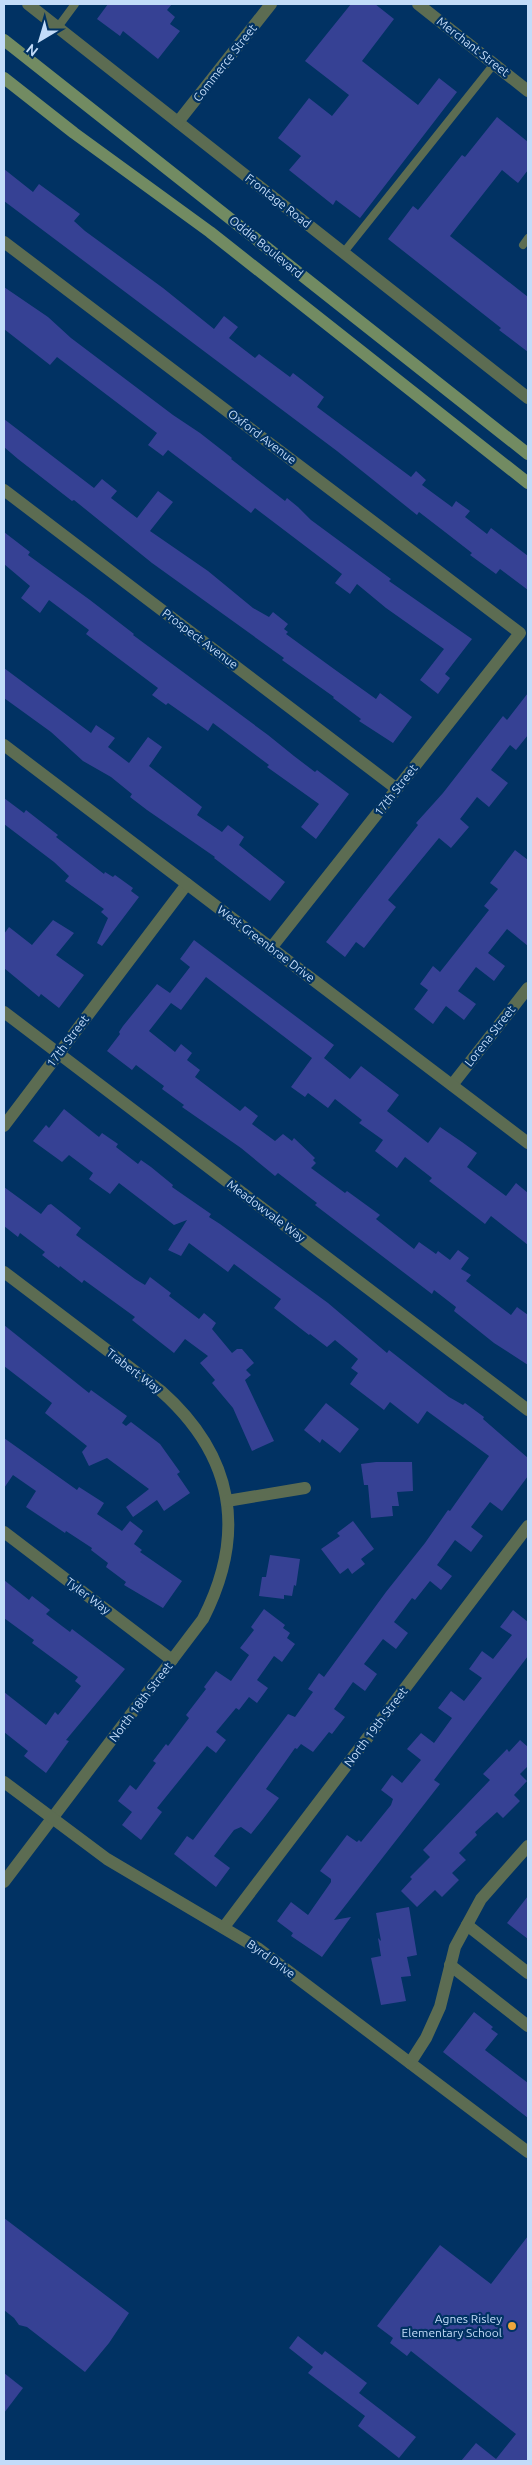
<svg xmlns="http://www.w3.org/2000/svg" width="532" height="2465" viewBox="0 0 532 2465" font-family="Ubuntu,sans-serif">
  <style>
    .building { fill: #364194 }
    .lines { fill: none; stroke-linecap: round; stroke-linejoin: round }
    .service { stroke: #5c6c52; stroke-width: 8 }
    .minor { stroke: #5c6c52; stroke-width: 12 }
    .tertiary { stroke: #5c6c52; stroke-width: 12 }
    .secondary { stroke: #728b62; stroke-width: 12 }
    .poi-dot { fill: #eea73c; stroke: #013263; stroke-width: 2 }
    .labels { text-anchor: middle; stroke-width: 4.5; stroke-linejoin: round; paint-order: stroke }
    .street-label { font-size: 12px; fill: #c3dcf9; stroke: #013263 }
    .poi-label { font-size: 12px; fill: #c3dcf9; stroke: #013263; text-anchor: end }
  </style>
  <rect width="100%" height="100%" fill="#013263"/>
  <g class="building">
    <path d="M 108,4 L 172,4 L 167,10 L 175,17 L 170,24 L 180,31 L 158,59 L 123,31 L 120,36 L 97,19 Z"/>
    <path d="M 351,4 L 375,4 L 394,19 L 362,61 L 418,105 L 439,78 L 457,92 L 360,218 L 336,200 L 333,205 L 289,170 L 301,156 L 278,138 L 309,98 L 332,116 L 349,95 L 305,61 Z"/>
    <path d="M 497,117 L 528,142 L 528,170 L 518,183 L 502,170 L 450,236 L 528,297 L 528,352 L 499,330 L 501,328 L 388,239 L 413,206 L 418,210 L 462,155 L 465,157 Z"/>
    <path d="M 4,169 L 33,192 L 39,184 L 80,214 L 74,221 L 85,231 L 163,288 L 214,329 L 224,316 L 238,327 L 229,338 L 255,358 L 259,354 L 290,377 L 293,373 L 324,397 L 317,407 L 411,477 L 416,471 L 426,480 L 422,485 L 452,507 L 456,501 L 470,511 L 465,517 L 487,534 L 491,528 L 528,556 L 528,590 L 500,569 L 496,574 L 470,555 L 472,553 L 445,532 L 419,512 L 417,515 L 337,451 L 4,201 Z"/>
    <path d="M 4,287 L 48,317 L 71,338 L 173,415 L 200,433 L 232,458 L 231,459 L 285,501 L 287,498 L 298,507 L 311,520 L 391,579 L 389,581 L 472,639 L 445,674 L 450,678 L 438,694 L 420,680 L 444,649 L 386,608 L 357,584 L 350,594 L 335,583 L 342,574 L 255,508 L 251,513 L 168,450 L 163,456 L 148,445 L 157,433 L 57,357 L 50,365 L 4,329 Z"/>
    <path d="M 4,419 L 94,488 L 102,479 L 117,491 L 111,498 L 137,518 L 158,491 L 173,502 L 150,531 L 208,571 L 253,608 L 269,617 L 273,612 L 288,624 L 284,629 L 288,632 L 286,634 L 334,669 L 376,699 L 380,693 L 412,717 L 393,743 L 359,721 L 361,719 L 333,698 L 334,697 L 282,660 L 284,658 L 152,563 L 74,500 L 72,501 L 18,459 L 4,447 Z"/>
    <path d="M 4,532 L 30,552 L 28,555 L 90,600 L 134,634 L 133,635 L 268,735 L 294,756 L 315,772 L 317,770 L 349,794 L 316,839 L 301,827 L 319,804 L 267,767 L 269,765 L 213,723 L 208,731 L 168,703 L 166,705 L 152,695 L 158,688 L 86,634 L 89,630 L 49,600 L 40,613 L 21,598 L 30,586 L 4,564 Z"/>
    <path d="M 4,668 L 91,733 L 96,725 L 115,738 L 108,747 L 129,763 L 148,737 L 162,747 L 149,766 L 202,807 L 197,815 L 222,832 L 228,825 L 244,837 L 239,845 L 285,882 L 270,901 L 214,858 L 215,857 L 147,810 L 130,797 L 132,794 L 111,777 L 83,761 L 51,732 L 4,698 Z"/>
    <path d="M 528,693 L 528,735 L 516,750 L 510,745 L 491,770 L 508,783 L 489,807 L 477,797 L 460,819 L 469,827 L 451,848 L 439,838 L 388,900 L 396,907 L 364,948 L 356,942 L 345,957 L 326,942 L 418,825 L 416,823 L 443,793 L 503,716 L 507,720 Z"/>
    <path d="M 4,798 L 24,813 L 26,810 L 58,835 L 56,837 L 104,874 L 105,872 L 113,877 L 115,875 L 133,888 L 131,891 L 139,897 L 102,946 L 97,943 L 108,918 L 101,912 L 104,909 L 65,881 L 69,876 L 54,862 L 4,824 Z"/>
    <path d="M 515,850 L 528,860 L 528,946 L 507,929 L 488,953 L 505,966 L 494,981 L 476,967 L 458,991 L 476,1004 L 464,1020 L 446,1006 L 433,1024 L 414,1009 L 428,990 L 420,984 L 433,966 L 440,972 L 489,910 L 484,906 L 498,889 L 490,883 Z"/>
    <path d="M 53,920 L 74,933 L 56,955 L 84,975 L 59,1008 L 41,994 L 39,997 L 4,968 L 4,934 L 9,927 L 32,945 Z"/>
    <path d="M 194,940 L 334,1045 L 324,1058 L 350,1079 L 361,1066 L 399,1095 L 387,1111 L 428,1143 L 440,1127 L 462,1142 L 477,1153 L 467,1167 L 506,1196 L 516,1183 L 528,1193 L 528,1245 L 491,1216 L 485,1224 L 429,1181 L 432,1178 L 405,1157 L 397,1168 L 375,1151 L 383,1140 L 359,1123 L 362,1120 L 335,1099 L 328,1108 L 308,1093 L 305,1097 L 291,1087 L 312,1058 L 206,977 L 181,1010 L 171,1003 L 149,1031 L 175,1052 L 181,1044 L 192,1053 L 187,1060 L 200,1070 L 195,1077 L 240,1111 L 245,1106 L 258,1116 L 252,1124 L 275,1141 L 283,1134 L 292,1141 L 294,1138 L 315,1158 L 313,1160 L 316,1163 L 311,1168 L 345,1193 L 347,1191 L 380,1215 L 376,1219 L 414,1249 L 419,1242 L 436,1254 L 438,1251 L 450,1260 L 458,1250 L 469,1258 L 461,1269 L 471,1275 L 466,1281 L 511,1315 L 517,1307 L 528,1315 L 528,1365 L 494,1343 L 454,1311 L 456,1307 L 434,1290 L 432,1294 L 315,1205 L 317,1203 L 278,1173 L 275,1176 L 241,1148 L 182,1107 L 184,1105 L 162,1089 L 164,1086 L 136,1065 L 132,1070 L 107,1051 L 120,1034 L 119,1032 L 123,1026 L 157,984 L 170,993 L 190,967 L 180,959 Z"/>
    <path d="M 64,1109 L 99,1137 L 102,1133 L 118,1144 L 116,1147 L 138,1164 L 141,1160 L 151,1167 L 173,1185 L 172,1187 L 211,1214 L 209,1217 L 220,1224 L 328,1303 L 387,1353 L 389,1350 L 449,1397 L 463,1405 L 465,1403 L 484,1417 L 483,1419 L 528,1458 L 528,1476 L 502,1511 L 490,1502 L 471,1527 L 483,1536 L 471,1552 L 455,1540 L 437,1565 L 452,1576 L 441,1590 L 430,1581 L 415,1600 L 412,1598 L 394,1622 L 408,1633 L 396,1649 L 383,1639 L 364,1664 L 377,1674 L 365,1691 L 353,1682 L 334,1709 L 345,1717 L 332,1734 L 329,1732 L 313,1752 L 301,1744 L 297,1749 L 295,1748 L 266,1789 L 279,1798 L 263,1819 L 251,1834 L 241,1827 L 234,1830 L 214,1856 L 230,1868 L 216,1887 L 174,1854 L 187,1836 L 193,1840 L 288,1714 L 295,1717 L 313,1692 L 308,1689 L 319,1673 L 324,1677 L 386,1592 L 425,1543 L 448,1510 L 450,1511 L 489,1456 L 427,1411 L 418,1424 L 390,1402 L 384,1410 L 350,1384 L 358,1373 L 351,1368 L 358,1359 L 335,1340 L 327,1347 L 310,1334 L 309,1335 L 274,1308 L 281,1299 L 234,1264 L 228,1272 L 189,1243 L 181,1256 L 168,1250 L 187,1220 L 174,1225 L 119,1183 L 110,1194 L 89,1179 L 93,1173 L 69,1155 L 62,1162 L 33,1141 L 46,1125 L 49,1128 Z"/>
    <path d="M 4,1187 L 41,1214 L 48,1205 L 51,1204 L 81,1228 L 76,1235 L 135,1279 L 145,1285 L 150,1277 L 171,1293 L 169,1296 L 199,1319 L 204,1313 L 216,1323 L 212,1329 L 232,1353 L 237,1349 L 242,1349 L 254,1363 L 246,1370 L 251,1375 L 245,1380 L 274,1441 L 252,1451 L 233,1408 L 212,1383 L 215,1380 L 200,1363 L 208,1356 L 185,1339 L 174,1353 L 132,1320 L 135,1317 L 84,1280 L 82,1283 L 60,1266 L 59,1268 L 42,1255 L 45,1252 L 20,1233 L 18,1237 L 4,1226 Z"/>
    <path d="M 4,1325 L 89,1393 L 91,1390 L 127,1416 L 122,1423 L 126,1426 L 131,1422 L 160,1444 L 180,1472 L 177,1474 L 190,1493 L 164,1511 L 157,1500 L 133,1517 L 126,1507 L 149,1489 L 107,1458 L 89,1466 L 82,1452 L 87,1446 L 45,1413 L 52,1403 L 4,1366 Z"/>
    <path d="M 326,1403 L 359,1429 L 340,1453 L 322,1439 L 320,1443 L 304,1430 Z"/>
    <path d="M 4,1438 L 77,1490 L 79,1487 L 104,1503 L 97,1514 L 122,1531 L 130,1521 L 143,1531 L 134,1544 L 142,1550 L 140,1552 L 182,1581 L 163,1608 L 124,1585 L 126,1582 L 106,1567 L 108,1563 L 91,1550 L 92,1548 L 66,1531 L 65,1533 L 26,1507 L 36,1491 L 13,1475 L 4,1488 Z"/>
    <path d="M 376,1462 L 412,1462 L 413,1491 L 397,1492 L 399,1506 L 392,1506 L 393,1516 L 371,1518 L 368,1485 L 364,1485 L 361,1464 Z"/>
    <path d="M 353,1521 L 374,1549 L 361,1559 L 365,1564 L 352,1574 L 348,1568 L 340,1574 L 321,1549 L 340,1536 L 337,1533 Z"/>
    <path d="M 270,1555 L 300,1559 L 296,1586 L 294,1585 L 292,1596 L 284,1595 L 284,1599 L 259,1596 L 262,1577 L 266,1577 Z"/>
    <path d="M 4,1580 L 29,1600 L 32,1596 L 50,1610 L 46,1614 L 70,1632 L 72,1629 L 125,1669 L 66,1740 L 69,1741 L 46,1773 L 24,1756 L 28,1751 L 4,1732 L 4,1692 L 46,1725 L 55,1712 L 58,1715 L 81,1686 L 75,1681 L 78,1677 L 32,1643 L 34,1640 L 4,1618 Z"/>
    <path d="M 264,1609 L 285,1625 L 283,1628 L 290,1633 L 287,1638 L 295,1644 L 282,1662 L 274,1656 L 257,1680 L 268,1688 L 257,1703 L 249,1697 L 239,1710 L 236,1708 L 216,1732 L 226,1740 L 216,1753 L 207,1746 L 157,1808 L 162,1812 L 141,1840 L 122,1825 L 132,1812 L 118,1801 L 130,1785 L 136,1790 L 156,1763 L 153,1761 L 166,1744 L 168,1746 L 189,1718 L 186,1715 L 206,1689 L 204,1687 L 216,1671 L 231,1681 L 249,1655 L 240,1648 L 254,1630 L 251,1627 Z"/>
    <path d="M 513,1610 L 528,1622 L 528,1656 L 434,1780 L 440,1784 L 334,1920 L 351,1917 L 322,1957 L 291,1936 L 293,1933 L 277,1921 L 291,1902 L 308,1915 L 331,1882 L 331,1879 L 320,1871 L 347,1835 L 357,1842 L 359,1840 L 361,1842 L 391,1805 L 393,1799 L 381,1790 L 392,1775 L 402,1783 L 421,1760 L 407,1749 L 421,1733 L 434,1743 L 452,1718 L 438,1708 L 451,1691 L 464,1701 L 482,1678 L 469,1669 L 482,1651 L 493,1659 L 512,1635 L 500,1627 Z"/>
    <path d="M 520,1740 L 528,1747 L 528,1766 L 520,1774 L 527,1781 L 514,1795 L 520,1801 L 503,1818 L 497,1812 L 475,1832 L 477,1835 L 459,1853 L 466,1860 L 452,1873 L 459,1880 L 442,1897 L 435,1890 L 417,1907 L 401,1891 L 412,1879 L 410,1877 L 430,1857 L 423,1850 L 490,1780 L 483,1774 L 507,1749 L 509,1752 Z"/>
    <path d="M 528,1896 L 528,1939 L 507,1923 Z"/>
    <path d="M 409,1907 L 417,1955 L 407,1957 L 411,1976 L 401,1977 L 406,2001 L 381,2005 L 371,1958 L 381,1956 L 378,1938 L 381,1941 L 376,1913 Z"/>
    <path d="M 474,2012 L 493,2027 L 491,2029 L 498,2034 L 485,2050 L 528,2083 L 528,2118 L 443,2052 Z"/>
    <path d="M 4,2218 L 129,2313 L 109,2343 L 85,2372 L 27,2327 L 19,2325 L 14,2318 L 4,2310 Z"/>
    <path d="M 528,2236 L 528,2461 L 461,2461 L 476,2443 L 496,2459 L 516,2434 L 411,2351 L 407,2356 L 390,2343 L 393,2338 L 377,2326 L 440,2245 L 491,2284 Z"/>
    <path d="M 298,2336 L 322,2355 L 325,2351 L 367,2383 L 359,2393 L 416,2437 L 399,2458 L 358,2426 L 365,2416 L 308,2373 L 313,2367 L 289,2348 Z"/>
    <path d="M 4,2373 L 23,2388 L 4,2413 Z"/>
  </g>
  <g class="lines">
    <g class="service">
      <path d="M 58,27 L 75,4"/>
      <path d="M 523,245 L 528,238"/>
      <path d="M 344,252 L 494,64"/>
    </g>
    <g class="minor">
      <path d="M 28,4 L 528,398"/>
      <path d="M 418,4 L 528,91"/>
      <path d="M 178,122 L 271,4"/>
      <path d="M 4,242 L 520,633 L 271,948"/>
      <path d="M 4,490 L 397,789"/>
      <path d="M 4,1012 L 528,1410"/>
      <path d="M 452,1085 L 528,988"/>
      <path d="M 4,1126 L 187,884"/>
      <path d="M 4,1272 L 161,1391 C 234,1456 247,1533 203,1619 L 4,1882"/>
      <path d="M 227,1501 L 305,1488"/>
      <path d="M 4,1532 L 172,1660"/>
      <path d="M 4,1782 L 107,1859 L 259,1949 L 528,2152"/>
      <path d="M 467,1925 L 528,1973"/>
      <path d="M 224,1927 L 528,1526"/>
      <path d="M 450,1965 L 528,2026"/>
      <path d="M 410,2063 L 426,2038 L 440,2007 L 455,1947 L 481,1899 L 528,1846"/>
    </g>
    <path class="tertiary" d="M 4,745 L 528,1143"/>
    <g class="secondary">
      <path d="M 4,40 L 528,454"/>
      <path d="M 4,78 L 74,133 L 210,232 L 528,483"/>
    </g>
  </g>
  <circle class="poi-dot" cx="512" cy="2326" r="5"/>
  <g class="labels">
    <g class="street-label">
      <text transform="translate(473 47) rotate(38)" y="4">Merchant Street</text>
      <text transform="translate(225 63) rotate(-52)" y="4">Commerce Street</text>
      <text transform="translate(278 201) rotate(38)" y="4">Frontage Road</text>
      <text transform="translate(266 247) rotate(39)" y="4">Oddie Boulevard</text>
      <text transform="translate(262 437) rotate(37)" y="4">Oxford Avenue</text>
      <text transform="translate(200 639) rotate(37)" y="4">Prospect Avenue</text>
      <text transform="translate(396 790) rotate(-52)" y="4">17th Street</text>
      <text transform="translate(266 944) rotate(37)" y="4">West Greenbrae Drive</text>
      <text transform="translate(490 1036) rotate(-52)" y="4">Lorena Street</text>
      <text transform="translate(68 1041) rotate(-53)" y="4">17th Street</text>
      <text transform="translate(266 1211) rotate(37)" y="4">Meadowvale Way</text>
      <text transform="translate(134 1371) rotate(37)" y="4">Trabert Way</text>
      <text transform="translate(88 1596) rotate(37)" y="4">Tyler Way</text>
      <text transform="translate(141 1702) rotate(-53)" y="4">North 18th Street</text>
      <text transform="translate(376 1727) rotate(-53)" y="4">North 19th Street</text>
      <text transform="translate(271 1959) rotate(36)" y="4">Byrd Drive</text>
    </g>
    <g class="poi-label">
      <text x="502" y="2323">Agnes Risley<tspan x="502" dy="14">Elementary School</tspan></text>
    </g>
  </g>
  <rect width="532" height="2465" fill="none" stroke="#c3dcf9" stroke-width="10"/>
  <g transform="translate(40 40) rotate(218)" stroke="#013263" stroke-width="4" paint-order="stroke">
  <path d="M0-4L9 19L0 12L-9 19Z" fill="#c3dcf9"/>
  <text y="-8" font-size="14" font-weight="bold" text-anchor="middle" fill="#c3dcf9">N</text>
  </g>
</svg>
